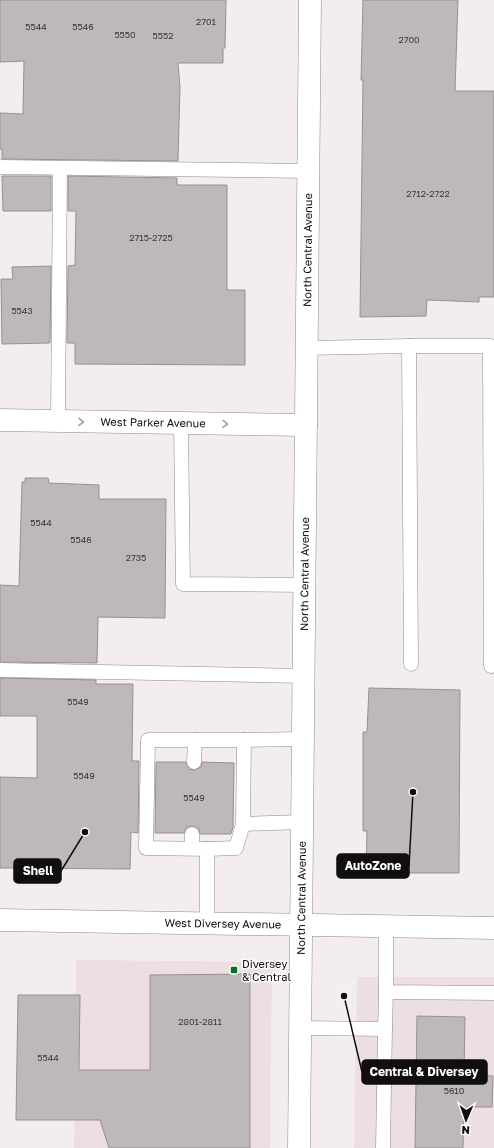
<svg xmlns="http://www.w3.org/2000/svg" width="494" height="1148" viewBox="0 0 494 1148" font-family="'Golos Text',sans-serif">
  <style>
    .built { fill: #eddee2 }
    .building { fill: #beb8b9; stroke: #969092 }
    .lines { fill: none; stroke-linecap: round; stroke-linejoin: round }
    .lane-casing { stroke: #8e888a; stroke-width: 15 }
    .street-casing { stroke: #8e888a; stroke-width: 23 }
    .secondary-casing { stroke: #8e888a; stroke-width: 23 }
    .lane { stroke: #fff; stroke-width: 14 }
    .street { stroke: #fff; stroke-width: 22 }
    .secondary { stroke: #fff; stroke-width: 22 }
    .oneway { stroke: #9f9f9f }
    .poi-dot { fill: #037427; stroke: #fffbfc; stroke-width: 1.5 }
    .labels { text-anchor: middle; stroke-width: 3; stroke-linejoin: round; paint-order: stroke }
    .number-label { font-size: 9px; fill: #3c383a }
    .street-label { font-size: 11px; fill: #100e0f; stroke: #fffbfc }
    .poi-label { font-size: 11px; fill: #100e0f; stroke: #fffbfc; text-anchor: start }
    .leader { fill: none; stroke: #100e0f; stroke-width: 1.5 }
    .callout-dot { fill: #100e0f; stroke: #fffbfc; stroke-width: 1.5 }
    .callout { fill: #100e0f; stroke: #100e0f; stroke-width: 1.5 }
    .callout-label { font-size: 12px; text-anchor: middle; font-weight: bold; fill: #fff }
  </style>
  <rect width="100%" height="100%" fill="#f4edef"/>
  <g class="built">
    <path d="M 76,960 L 272,962 L 270,1148 L 74,1148 Z"/>
    <path d="M 357,977 L 494,977 L 494,1148 L 354,1148 Z"/>
  </g>
  <g class="building">
    <path d="M 0,0 L 226,0 L 225,48 L 223,48 L 223,63 L 178,63 L 180,87 L 178,161 L 2,159 L 2,149 L 0,149 L 0,113 L 23,114 L 24,61 L 0,62 Z"/>
    <path d="M 363,0 L 458,0 L 455,91 L 494,91 L 494,297 L 479,297 L 479,302 L 427,300 L 426,316 L 360,317 L 363,80 L 361,80 Z"/>
    <path d="M 2,176 L 51,176 L 51,211 L 3,211 Z"/>
    <path d="M 68,176 L 177,178 L 177,185 L 227,185 L 227,290 L 245,290 L 245,365 L 75,364 L 75,343 L 67,343 L 68,266 L 75,265 L 76,211 L 68,211 Z"/>
    <path d="M 51,266 L 50,343 L 2,344 L 1,279 L 13,279 L 12,267 Z"/>
    <path d="M 25,478 L 48,478 L 49,483 L 99,485 L 99,499 L 166,499 L 165,618 L 98,617 L 97,663 L 0,662 L 0,585 L 19,586 L 22,482 L 25,482 Z"/>
    <path d="M 0,678 L 96,680 L 96,684 L 133,684 L 132,761 L 139,761 L 138,833 L 131,832 L 130,869 L 0,868 L 0,777 L 37,778 L 37,716 L 0,716 Z"/>
    <path d="M 369,688 L 460,690 L 459,873 L 366,873 L 367,831 L 363,831 L 363,732 L 367,732 Z"/>
    <path d="M 156,762 L 186,762 L 189,769 L 194,770 L 201,767 L 202,762 L 234,763 L 233,827 L 231,834 L 200,834 L 199,829 L 192,826 L 187,827 L 184,833 L 155,833 Z"/>
    <path d="M 250,974 L 250,1148 L 109,1148 L 100,1120 L 16,1120 L 18,995 L 80,995 L 79,1070 L 150,1070 L 150,975 Z"/>
    <path d="M 417,1016 L 465,1017 L 464,1075 L 493,1076 L 492,1107 L 464,1107 L 463,1148 L 415,1148 Z"/>
  </g>
  <g class="lines">
    <g class="lane-casing">
      <g id="lane">
        <path d="M 0,167 L 309,171"/>
        <path d="M 409,346 L 490,346 L 491,666"/>
        <path d="M 307,348 L 409,346 L 411,664"/>
        <path d="M 58,421 L 60,168"/>
        <path d="M 181,423 L 183,584 L 305,585"/>
        <path d="M 0,670 L 304,676"/>
        <path d="M 194,762 L 195,740"/>
        <path d="M 243,824 L 302,822"/>
        <path d="M 192,848 L 192,834"/>
        <path d="M 207,849 L 236,848 L 243,824 L 244,740"/>
        <path d="M 207,924 L 207,849 L 146,848 L 148,740 L 244,740 L 303,739"/>
        <path d="M 386,927 L 386,992 L 494,993"/>
        <path d="M 301,1028 L 385,1029 L 386,992"/>
        <path d="M 383,1148 L 385,1029"/>
      </g>
    </g>
    <g class="street-casing">
      <g id="street">
        <path id="s1" d="M 0,420 L 306,425"/>
      </g>
    </g>
    <g class="secondary-casing">
      <g id="secondary">
        <path id="s2" d="M 0,920 L 494,928"/>
        <path id="s3" d="M 299,1148 L 310,0"/>
      </g>
    </g>
    <use href="#lane" class="lane"/>
    <use href="#street" class="street"/>
    <use href="#secondary" class="secondary"/>
  </g>
  <defs><path id="oneway-chevron" d="M-2-3.5L2.5 0L-2 3.5" fill="none" stroke-width="1.6" stroke-linecap="round" stroke-linejoin="round"/></defs>
  <g class="oneway">
    <use href="#oneway-chevron" transform="translate(81 422) rotate(1)"/>
    <use href="#oneway-chevron" transform="translate(225 424) rotate(1)"/>
  </g>
  <rect class="poi-dot" x="230" y="966" width="8" height="8" rx="2"/>
  <g class="labels">
    <g class="number-label">
      <text x="206" y="25">2701</text>
      <text x="36" y="30">5544</text>
      <text x="83" y="30">5546</text>
      <text x="125" y="38">5550</text>
      <text x="163" y="39">5552</text>
      <text x="409" y="43">2700</text>
      <text x="428" y="197">2712-2722</text>
      <text x="151" y="241">2715-2725</text>
      <text x="22" y="314">5543</text>
      <text x="41" y="526">5544</text>
      <text x="81" y="543">5546</text>
      <text x="136" y="561">2735</text>
      <text x="78" y="705">5549</text>
      <text x="84" y="779">5549</text>
      <text x="194" y="801">5549</text>
      <text x="200" y="1025">2801-2811</text>
      <text x="48" y="1061">5544</text>
      <text x="454" y="1094">5610</text>
    </g>
    <g class="street-label">
      <text dy="4" stroke="none"><textPath href="#s3" startOffset="898">North Central Avenue</textPath></text>
      <text dy="4" stroke="none"><textPath href="#s1" startOffset="153">West Parker Avenue</textPath></text>
      <text dy="4" stroke="none"><textPath href="#s3" startOffset="574">North Central Avenue</textPath></text>
      <text dy="4" stroke="none"><textPath href="#s3" startOffset="250">North Central Avenue</textPath></text>
      <text dy="4" stroke="none"><textPath href="#s2" startOffset="223">West Diversey Avenue</textPath></text>
    </g>
    <g class="poi-label">
      <text x="242" y="968">Diversey<tspan x="242" dy="13">&amp; Central</tspan></text>
    </g>
  </g>
  <path class="leader" d="M413 792L409 866M85 832L61 871M344 996L362 1072"/>
  <g class="callout-dot">
    <circle cx="413" cy="792" r="4"/>
    <circle cx="85" cy="832" r="4"/>
    <circle cx="344" cy="996" r="4"/>
  </g>
  <g class="callout">
    <rect x="337" y="854" width="72" height="24" rx="4"/>
    <rect x="14" y="859" width="47" height="24" rx="4"/>
    <rect x="362" y="1060" width="125" height="24" rx="4"/>
  </g>
  <g class="callout-label">
    <text x="373" y="870">AutoZone</text>
    <text x="38" y="875">Shell</text>
    <text x="424" y="1076">Central &amp; Diversey</text>
  </g>
  <g transform="translate(466 1120) rotate(182)" stroke="#fffbfc" stroke-width="3" paint-order="stroke">
  <path d="M0-3L7 15L0 10L-7 15Z" fill="#100e0f"/>
  <text y="-6" font-size="11" font-weight="bold" text-anchor="middle" fill="#100e0f">N</text>
  </g>
</svg>
